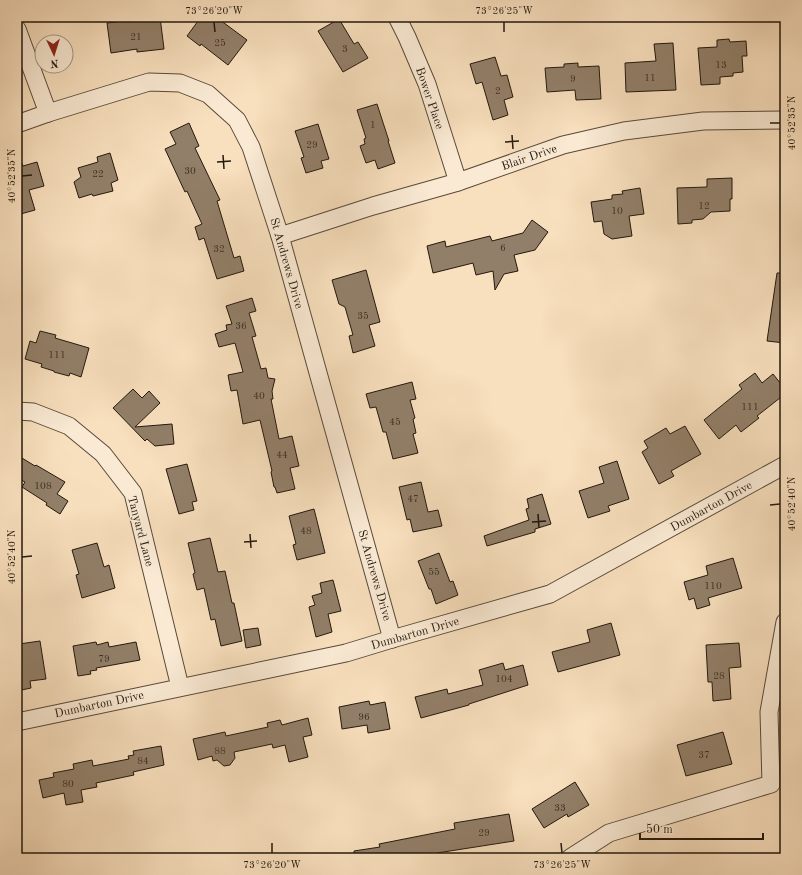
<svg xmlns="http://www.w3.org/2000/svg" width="802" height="875" viewBox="0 0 802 875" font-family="'Old Standard TT',serif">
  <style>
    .building { fill: #927f69; stroke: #23180d }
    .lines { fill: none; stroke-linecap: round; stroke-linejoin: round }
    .minor-casing { stroke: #584a39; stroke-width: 19 }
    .minor { stroke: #faead4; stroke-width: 17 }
    .ticks { fill: none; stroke: #23180d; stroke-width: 1.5 }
    .labels { text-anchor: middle; stroke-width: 3; stroke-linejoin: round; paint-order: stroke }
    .number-label { font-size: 10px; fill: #3f3224 }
    .street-label { font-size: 12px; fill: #23180d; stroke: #faead4 }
    .neatline { fill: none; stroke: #23180d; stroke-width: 1.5 }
    .ticks-label { font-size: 10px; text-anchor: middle; fill: #23180d }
  </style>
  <rect width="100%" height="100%" fill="#f8dfbd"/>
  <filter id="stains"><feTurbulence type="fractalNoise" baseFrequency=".005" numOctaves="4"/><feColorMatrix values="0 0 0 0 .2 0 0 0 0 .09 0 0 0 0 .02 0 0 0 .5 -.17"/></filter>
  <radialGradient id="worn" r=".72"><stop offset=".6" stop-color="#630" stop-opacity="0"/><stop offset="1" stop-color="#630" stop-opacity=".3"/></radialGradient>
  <g class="building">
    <path d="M 144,17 L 160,17 L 164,49 L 137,52 L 137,49 L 111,53 L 107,23 L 132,20 L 132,18 Z"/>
    <path d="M 201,17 L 216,17 L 247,40 L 228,65 L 201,44 L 200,46 L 187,36 Z"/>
    <path d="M 339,19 L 354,44 L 358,42 L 368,58 L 343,72 L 318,31 Z"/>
    <path d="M 729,39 L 730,42 L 746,41 L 747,56 L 742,56 L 743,72 L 733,73 L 733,76 L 720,77 L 720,84 L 701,85 L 698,48 L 717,47 L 717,40 Z"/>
    <path d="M 673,43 L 676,90 L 626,92 L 625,63 L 656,61 L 654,44 Z"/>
    <path d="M 495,57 L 501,76 L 507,75 L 513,97 L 504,100 L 508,115 L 493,120 L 482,82 L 476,84 L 470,64 Z"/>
    <path d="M 578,63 L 578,67 L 599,66 L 601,99 L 576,100 L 575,90 L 547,92 L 545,68 L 564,67 L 564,64 Z"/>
    <path d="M 377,104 L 389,141 L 388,141 L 395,163 L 378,169 L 375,160 L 366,163 L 360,146 L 365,144 L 364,139 L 366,138 L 357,110 Z"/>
    <path d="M 189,123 L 199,146 L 195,148 L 220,200 L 217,201 L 234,258 L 240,256 L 244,271 L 217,279 L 204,238 L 199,240 L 195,227 L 202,224 L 187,191 L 185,192 L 165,149 L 176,144 L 170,132 Z"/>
    <path d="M 318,124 L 329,159 L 321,161 L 323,168 L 306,173 L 301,158 L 304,157 L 295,131 Z"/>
    <path d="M 110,153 L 118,180 L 111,183 L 113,191 L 93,196 L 92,194 L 79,198 L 74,182 L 81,177 L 78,168 L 98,162 L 97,157 Z"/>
    <path d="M 17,161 L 21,161 L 23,166 L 37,162 L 44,186 L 29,190 L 35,210 L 17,215 Z"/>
    <path d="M 732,178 L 732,199 L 730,199 L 730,211 L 711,212 L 703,219 L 692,220 L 692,223 L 678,224 L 677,188 L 707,187 L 707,179 Z"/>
    <path d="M 640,188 L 644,214 L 629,216 L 632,236 L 612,239 L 604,234 L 602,221 L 594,222 L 591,202 L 612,199 L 612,195 L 623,194 L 622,191 Z"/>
    <path d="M 532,220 L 548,232 L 535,250 L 514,255 L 518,271 L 504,274 L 495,290 L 493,271 L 476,275 L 473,263 L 433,273 L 427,246 L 445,241 L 446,247 L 490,236 L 492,241 L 523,233 Z"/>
    <path d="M 366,270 L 380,322 L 369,325 L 375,346 L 353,353 L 349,336 L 353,335 L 345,307 L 339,304 L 332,280 Z"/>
    <path d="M 777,273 L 785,273 L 785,343 L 767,341 Z"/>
    <path d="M 252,298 L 256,311 L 249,313 L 256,336 L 252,337 L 261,369 L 266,368 L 268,378 L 275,379 L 272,391 L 273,399 L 271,399 L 279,439 L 292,436 L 299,466 L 290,468 L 295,489 L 277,493 L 275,487 L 274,487 L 271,472 L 272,471 L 260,420 L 243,424 L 237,390 L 231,391 L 228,375 L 243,372 L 235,343 L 219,347 L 215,334 L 227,330 L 226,325 L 232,324 L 226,306 Z"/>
    <path d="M 40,331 L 56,335 L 55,338 L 89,348 L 81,377 L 70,373 L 69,376 L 54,372 L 54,371 L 41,367 L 42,364 L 25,359 L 30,341 L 36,343 Z"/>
    <path d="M 755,373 L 762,383 L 773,374 L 785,389 L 785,394 L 757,416 L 759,418 L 741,432 L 736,425 L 719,439 L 704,420 L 742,389 L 739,385 Z"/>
    <path d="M 412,382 L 416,399 L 410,400 L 415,418 L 413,419 L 416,433 L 413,434 L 418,453 L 393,459 L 386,432 L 383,432 L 376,407 L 370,408 L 366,394 Z"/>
    <path d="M 133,389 L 142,398 L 149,391 L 160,403 L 135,427 L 172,424 L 174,444 L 155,446 L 147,439 L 145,441 L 113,408 Z"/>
    <path d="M 685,426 L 701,454 L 671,471 L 674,476 L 659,484 L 642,452 L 648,448 L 644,441 L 666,428 L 670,434 Z"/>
    <path d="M 17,455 L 35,466 L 36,465 L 65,482 L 57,494 L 68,501 L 60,514 L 46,505 L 47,503 L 22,487 L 25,482 L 17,478 Z"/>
    <path d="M 617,461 L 629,499 L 608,506 L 610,511 L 588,518 L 579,491 L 604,483 L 599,467 Z"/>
    <path d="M 187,464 L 197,501 L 192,502 L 194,510 L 179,514 L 166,469 Z"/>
    <path d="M 421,482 L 428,512 L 438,510 L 442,526 L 413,532 L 410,519 L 407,520 L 399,487 Z"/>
    <path d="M 542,494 L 551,524 L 535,529 L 535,532 L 487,546 L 484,536 L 529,520 L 526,509 L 529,508 L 527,499 Z"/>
    <path d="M 314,509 L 325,553 L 297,560 L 293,545 L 296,544 L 289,516 Z"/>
    <path d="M 210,538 L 218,572 L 225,571 L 232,603 L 234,603 L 242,641 L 221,646 L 215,619 L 211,620 L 204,588 L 197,590 L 193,574 L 195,573 L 188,543 Z"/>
    <path d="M 97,543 L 104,567 L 109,565 L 115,588 L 82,598 L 76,575 L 79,574 L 72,550 Z"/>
    <path d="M 439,553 L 450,582 L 453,581 L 458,595 L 436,604 L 431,589 L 429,589 L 418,561 Z"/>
    <path d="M 733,558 L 742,588 L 708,598 L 710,605 L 697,609 L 694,598 L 689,600 L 684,582 L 708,575 L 706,566 Z"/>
    <path d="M 333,580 L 341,611 L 328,614 L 332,632 L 316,637 L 309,607 L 315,605 L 312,596 L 322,593 L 320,583 Z"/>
    <path d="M 611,623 L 620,655 L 558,672 L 552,652 L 590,642 L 587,630 Z"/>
    <path d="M 258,628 L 261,645 L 246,648 L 243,630 Z"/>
    <path d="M 40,641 L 46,679 L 30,681 L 31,688 L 17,691 L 17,649 L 20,648 L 19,644 Z"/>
    <path d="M 96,642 L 97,645 L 108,642 L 109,647 L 136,642 L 140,660 L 96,668 L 97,670 L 90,671 L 91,674 L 78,676 L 73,646 Z"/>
    <path d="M 739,643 L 741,667 L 729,668 L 731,699 L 713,701 L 712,682 L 708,682 L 706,645 Z"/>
    <path d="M 503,663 L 505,670 L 523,665 L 528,685 L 469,704 L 469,705 L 421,718 L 415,697 L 447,689 L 448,694 L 483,685 L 479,670 Z"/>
    <path d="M 369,701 L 370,705 L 385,702 L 390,729 L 368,733 L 367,725 L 342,729 L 339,707 Z"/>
    <path d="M 308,718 L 312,735 L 303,737 L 308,757 L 289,762 L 285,745 L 273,748 L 272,744 L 234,752 L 235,758 L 230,765 L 224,766 L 217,760 L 213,761 L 212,756 L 198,760 L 193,739 L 225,732 L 226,736 L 268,727 L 267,723 L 280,720 L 282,725 Z"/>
    <path d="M 723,732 L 732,764 L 686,776 L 677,745 Z"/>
    <path d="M 161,746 L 164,765 L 133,772 L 134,775 L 96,783 L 97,787 L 81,790 L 83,802 L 66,805 L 64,793 L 43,798 L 39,780 L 54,777 L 53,773 L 74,769 L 73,764 L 92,760 L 93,766 L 129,759 L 128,756 L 134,755 L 133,751 Z"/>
    <path d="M 575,782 L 589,805 L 568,817 L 567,814 L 544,828 L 532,809 Z"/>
    <path d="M 509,814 L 514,841 L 437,853 L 438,858 L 354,858 L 354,851 L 380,847 L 379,844 L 455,829 L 454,823 Z"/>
  </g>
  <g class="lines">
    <g class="minor-casing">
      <g id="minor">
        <path d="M 397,17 L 407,37 L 427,84 L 458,182"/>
        <path d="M 17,29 L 48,113"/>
        <path d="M 17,124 L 48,113 L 149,82 L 180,83 L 208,94 L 237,120 L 251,147 L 280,236 L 392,639"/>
        <path d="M 280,236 L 373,206 L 458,182 L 563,145 L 624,131 L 703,121 L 785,120"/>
        <path d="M 17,411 L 33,412 L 69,426 L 103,454 L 133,493 L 180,687"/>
        <path d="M 17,722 L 346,653 L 392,639 L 550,594 L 785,465"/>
        <path d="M 570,858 L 609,833 L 771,784 L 769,712 L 785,622"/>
      </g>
    </g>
    <use href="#minor" class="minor"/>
  </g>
  <path class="ticks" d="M 214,22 L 215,32M 504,22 L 504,32M 770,123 L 780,123M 512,135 L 513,149M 505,142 L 519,141M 223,155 L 224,169M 217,162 L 231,161M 22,176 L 32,175M 770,505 L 780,504M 538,514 L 539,528M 532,522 L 546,521M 250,534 L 251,548M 244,542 L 257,541M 22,557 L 32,556M 272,843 L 272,853M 561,843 L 562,853"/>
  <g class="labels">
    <g class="number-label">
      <text x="136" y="40">21</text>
      <text x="220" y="46">25</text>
      <text x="345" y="52">3</text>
      <text x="721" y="68">13</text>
      <text x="650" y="81">11</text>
      <text x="573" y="82">9</text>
      <text x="498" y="94">2</text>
      <text x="373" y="128">1</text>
      <text x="312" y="148">29</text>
      <text x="190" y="174">30</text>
      <text x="98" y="177">22</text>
      <text x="704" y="209">12</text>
      <text x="617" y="214">10</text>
      <text x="503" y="251">6</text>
      <text x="219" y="252">32</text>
      <text x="363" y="319">35</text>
      <text x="241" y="329">36</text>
      <text x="57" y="358">111</text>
      <text x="259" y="399">40</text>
      <text x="750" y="410">111</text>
      <text x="395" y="425">45</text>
      <text x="282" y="458">44</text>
      <text x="43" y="489">108</text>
      <text x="413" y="502">47</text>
      <text x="306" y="534">48</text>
      <text x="434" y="575">55</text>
      <text x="713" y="589">110</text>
      <text x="104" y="662">79</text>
      <text x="719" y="679">28</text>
      <text x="504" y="682">104</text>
      <text x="364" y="720">96</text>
      <text x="220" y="754">88</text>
      <text x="704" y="758">37</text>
      <text x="143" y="764">84</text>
      <text x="68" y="787">80</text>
      <text x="560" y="811">33</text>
      <text x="484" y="836">29</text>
    </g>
    <g class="street-label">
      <text transform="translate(430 98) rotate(71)" y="4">Bower Place</text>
      <text transform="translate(529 157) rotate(-19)" y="4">Blair Drive</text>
      <text transform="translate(287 263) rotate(74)" y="4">St Andrews Drive</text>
      <text transform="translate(711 506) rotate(-29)" y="4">Dumbarton Drive</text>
      <text transform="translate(141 531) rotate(75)" y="4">Tanyard Lane</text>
      <text transform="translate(375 575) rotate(74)" y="4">St Andrews Drive</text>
      <text transform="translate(415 633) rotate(-16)" y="4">Dumbarton Drive</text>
      <text transform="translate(99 704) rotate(-12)" y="4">Dumbarton Drive</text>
    </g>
  </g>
  <rect width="802" height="875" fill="none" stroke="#f8dfbd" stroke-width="44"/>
  <g transform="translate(54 54) rotate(176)"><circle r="19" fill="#faead4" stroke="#a49684"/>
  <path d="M0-3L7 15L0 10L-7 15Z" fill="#8f2418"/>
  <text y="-6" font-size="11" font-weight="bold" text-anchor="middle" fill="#23180d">N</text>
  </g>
  <path d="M640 833v6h123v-6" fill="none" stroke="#23180d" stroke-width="2"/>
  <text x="646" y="833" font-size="12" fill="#23180d" stroke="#faead4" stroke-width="3" paint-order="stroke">50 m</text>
  <rect x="22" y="22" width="758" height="831" class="neatline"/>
  <g class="ticks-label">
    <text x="214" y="14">73°26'20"W</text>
    <text x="504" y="14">73°26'25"W</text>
    <text transform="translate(791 123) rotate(-90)" y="4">40°52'35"N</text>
    <text transform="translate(11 176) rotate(-90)" y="4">40°52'35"N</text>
    <text transform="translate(791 504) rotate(-90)" y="4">40°52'40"N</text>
    <text transform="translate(11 557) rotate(-90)" y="4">40°52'40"N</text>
    <text x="272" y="868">73°26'20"W</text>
    <text x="562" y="868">73°26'25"W</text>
  </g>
  <rect width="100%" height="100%" filter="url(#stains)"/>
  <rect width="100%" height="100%" fill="url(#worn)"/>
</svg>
